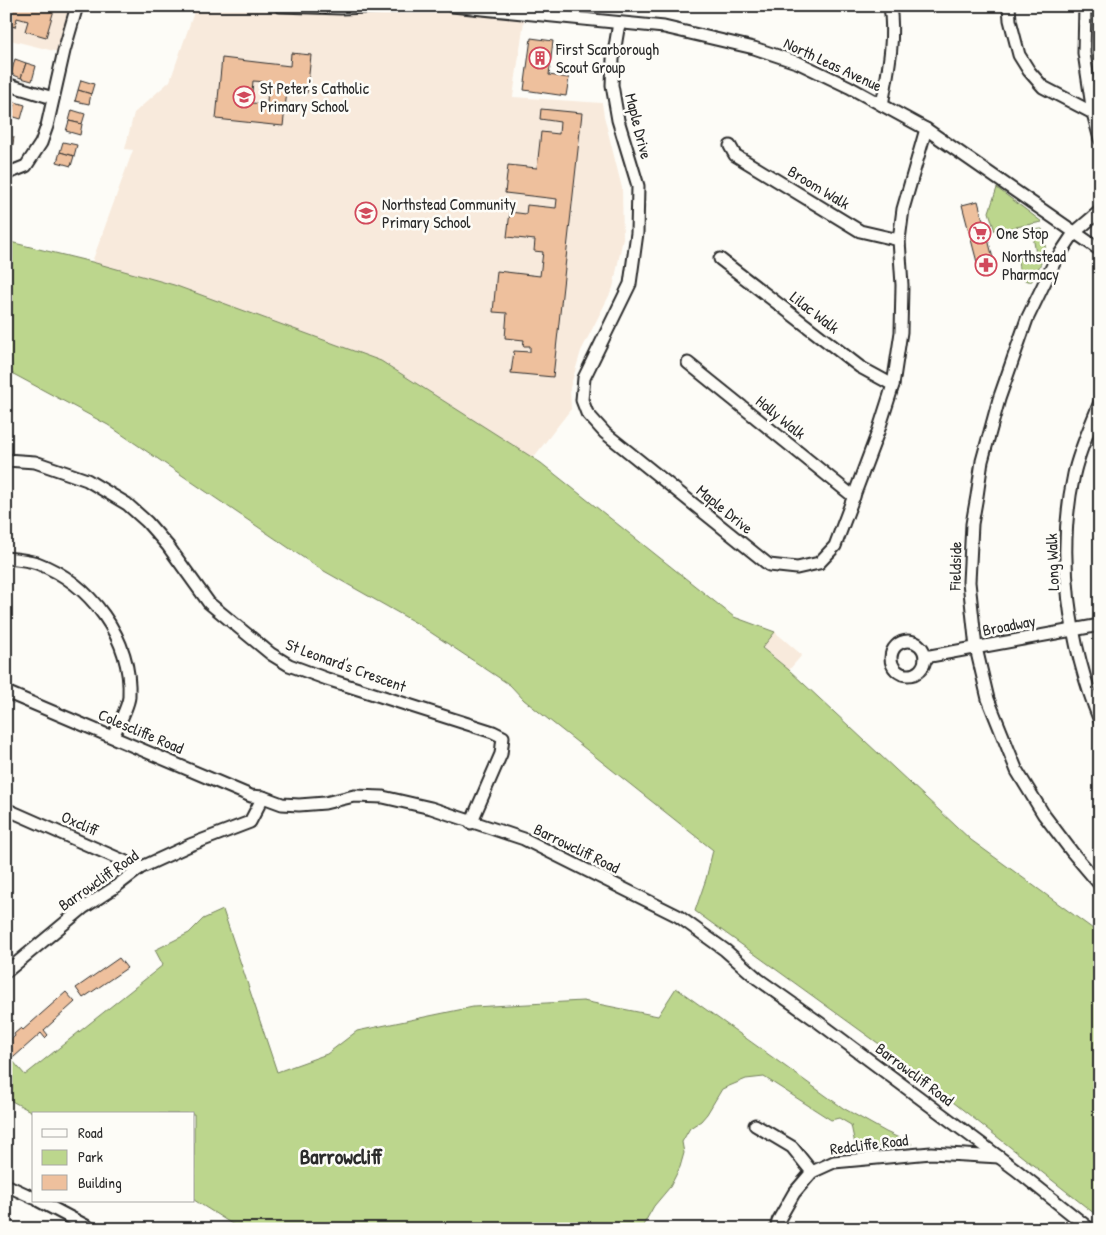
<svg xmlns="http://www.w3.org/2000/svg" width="1106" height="1235" viewBox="0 0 1106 1235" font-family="'Patrick Hand',sans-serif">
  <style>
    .built { fill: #f8eadc }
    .green { fill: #bcd68d; stroke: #74805c }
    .building { fill: #eec09d; stroke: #2b2b2b; fill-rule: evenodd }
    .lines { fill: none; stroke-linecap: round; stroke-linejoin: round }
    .street-casing { stroke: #2b2b2b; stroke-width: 15 }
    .street { stroke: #fdfcf7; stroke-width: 11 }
    .labels { text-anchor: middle; stroke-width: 5; stroke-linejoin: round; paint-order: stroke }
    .poi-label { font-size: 16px; fill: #2b2b2b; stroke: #fdfcf7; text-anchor: start }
    .street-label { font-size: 16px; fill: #2b2b2b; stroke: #fdfcf7 }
    .district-label { font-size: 21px; font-weight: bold; fill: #2b2b2b; stroke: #fdfcf7 }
  </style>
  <rect width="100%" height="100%" fill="#fdfcf7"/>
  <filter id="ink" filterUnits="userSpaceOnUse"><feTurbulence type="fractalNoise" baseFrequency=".02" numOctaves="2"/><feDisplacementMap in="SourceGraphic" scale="10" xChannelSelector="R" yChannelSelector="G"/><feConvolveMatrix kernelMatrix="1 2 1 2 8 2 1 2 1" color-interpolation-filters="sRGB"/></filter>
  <g filter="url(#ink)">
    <g class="built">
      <path d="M 6,6 L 69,6 L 58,52 L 6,39 Z"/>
      <path d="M 193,6 L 452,6 L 525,14 L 513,97 L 602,103 L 604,116 L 622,188 L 623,238 L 613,288 L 581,351 L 570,388 L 571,409 L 533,458 L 381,361 L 92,262 L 133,150 L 125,149 L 134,113 L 170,81 L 193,15 Z"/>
      <path d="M 775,632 L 802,655 L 789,670 L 762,647 Z"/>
    </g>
    <g class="green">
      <path d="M 997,188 L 1042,222 L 995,231 L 989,212 Z"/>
      <path d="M 1042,229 C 1050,253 1042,260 1032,281 C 1018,283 1019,268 1018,259 L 1021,256 L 1036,254 L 1032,230 Z"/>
      <path d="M 6,241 L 92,262 L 174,285 L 381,361 L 541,463 L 734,617 L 775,632 L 762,648 L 789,670 L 971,840 L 1100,934 L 1100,1218 L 882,1046 L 695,911 L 706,879 L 713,850 L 524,700 L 510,685 L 418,624 L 317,567 L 108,425 L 6,370 Z"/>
      <path d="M 223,910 L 277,1072 L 327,1054 L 357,1031 L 473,1007 L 583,1001 L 658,1016 L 676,988 L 843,1108 L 886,1132 L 912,1144 L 856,1149 L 851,1125 L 839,1118 L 831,1120 L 764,1077 L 746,1079 L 722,1089 L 707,1114 L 701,1121 L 690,1128 L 682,1142 L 684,1153 L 680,1167 L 670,1187 L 654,1206 L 641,1229 L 240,1229 L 194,1200 L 194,1114 L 36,1114 L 6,1098 L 6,1053 L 25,1075 L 163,965 L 155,950 L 189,933 L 203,919 Z"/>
    </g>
    <g class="building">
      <path d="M 6,6 L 39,6 L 54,10 L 46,37 L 25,31 L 28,21 L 17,18 L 15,27 L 6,25 Z"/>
      <path d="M 531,38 L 553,41 L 549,75 L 569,78 L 566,96 L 524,90 Z"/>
      <path d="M 291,53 L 311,55 L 307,93 L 287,91 L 283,126 L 216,119 L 222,58 L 290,66 ZM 253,81 L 268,82 L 267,104 L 251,103 Z"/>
      <path d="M 15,59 L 26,63 L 21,78 L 11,74 Z"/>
      <path d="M 26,63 L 36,66 L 32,81 L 21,78 Z"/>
      <path d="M 81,80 L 94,84 L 91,94 L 78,90 Z"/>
      <path d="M 78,90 L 91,94 L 89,104 L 75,101 Z"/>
      <path d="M 6,100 L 15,102 L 11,116 L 6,115 Z"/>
      <path d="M 15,102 L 25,105 L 21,119 L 11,116 Z"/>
      <path d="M 541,109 L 582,113 L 553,377 L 511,373 L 514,351 L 530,352 L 530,346 L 523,346 L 524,340 L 505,338 L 507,313 L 493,312 L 497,271 L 540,276 L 543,252 L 534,251 L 535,240 L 507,237 L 510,212 L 526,214 L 527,205 L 556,208 L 557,199 L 505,193 L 508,165 L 537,168 L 541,132 L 559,134 L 560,122 L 540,119 Z"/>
      <path d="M 72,110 L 85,114 L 82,124 L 69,121 Z"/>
      <path d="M 69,121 L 82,124 L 80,135 L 66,131 Z"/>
      <path d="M 6,136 L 14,137 L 12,150 L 6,150 Z"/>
      <path d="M 63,142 L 77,145 L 74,156 L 60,152 Z"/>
      <path d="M 60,152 L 74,156 L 71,166 L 57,162 Z"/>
      <path d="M 978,201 L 995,266 L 979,270 L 962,205 Z"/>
      <path d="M 119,958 L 127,968 L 83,998 L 76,988 Z"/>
      <path d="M 66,992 L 75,1002 L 44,1030 L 48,1035 L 45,1038 L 41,1033 L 14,1057 L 6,1048 L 6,1044 L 15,1036 L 14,1034 L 21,1028 L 23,1030 Z"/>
    </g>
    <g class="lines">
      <g class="street-casing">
        <g id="street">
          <path d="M 280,6 L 341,8 L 395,6"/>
          <path d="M 452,6 L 664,27 L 754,48 L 799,63 L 849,87 L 926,129 L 1100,250"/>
          <path d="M 1009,6 L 1010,20 L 1019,55 L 1029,71 L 1043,87 L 1093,113"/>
          <path d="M 1085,6 L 1084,53 L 1093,113 L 1100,139"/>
          <path d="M 619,23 L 613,59 L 612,85 L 618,120 L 638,186 L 637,233 L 630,284 L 584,378 L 582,400 L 587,413 L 605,433 L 769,565 L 797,568 L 819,563 L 835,546 L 878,432 L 893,385 L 901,332 L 902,285 L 899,240 L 903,209 L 926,129"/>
          <path d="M 6,84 L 53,98"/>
          <path d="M 882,105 C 888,71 895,40 890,6"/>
          <path d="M 730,146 L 735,155 L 860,231 L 899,240"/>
          <path d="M 6,174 L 26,166 L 41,143 L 47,126 L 64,51 L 77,6"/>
          <path d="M 1100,211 L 1074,233 L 1054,263 L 1027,319 L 999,399 L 982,461 L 977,496 L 972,524 L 969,582 L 976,648 L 988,699 L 1017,771 L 1044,815 L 1072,852 L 1100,885"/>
          <path d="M 720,259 L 860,367 L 893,385"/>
          <path d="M 688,363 L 854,497"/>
          <path d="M 1100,402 C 1091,425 1079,451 1074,474 C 1056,556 1069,644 1100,721"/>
          <path d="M 6,460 L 35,462 L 87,480 L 127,504 L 147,522 L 168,546 L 209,603 L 271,654 L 289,665 L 327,679 L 493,732 L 503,737 L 501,754 L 471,823"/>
          <path d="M 6,558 C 16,559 27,560 37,563 C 90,583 132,638 129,697 C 128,707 118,726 113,736"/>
          <circle cx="908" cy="658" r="17"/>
          <path d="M 925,657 L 1100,625"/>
          <path d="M 6,692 L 251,796 L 263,797 L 282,804 L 299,805 L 325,803 L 354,796 L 383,797 L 431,808 L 524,839 L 678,916 L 725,950 L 758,979 L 817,1021 L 1015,1169 L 1090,1229"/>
          <path d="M 6,809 L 140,868"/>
          <path d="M 6,972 L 83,908 L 114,888 L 140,868 L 190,845 L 250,822 L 263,797"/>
          <path d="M 755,1125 L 792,1147 L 812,1172"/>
          <path d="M 6,1185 L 34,1198"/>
          <path d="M 39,1201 L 92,1229"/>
          <path d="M 776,1229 L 778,1221 L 794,1193 L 812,1172 L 834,1162 L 931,1153 L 999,1157"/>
        </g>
      </g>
      <use href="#street" class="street"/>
    </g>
  </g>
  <defs>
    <g id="building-ring" transform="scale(1.125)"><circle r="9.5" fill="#fdfcf7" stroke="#d1495b" stroke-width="1.5"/><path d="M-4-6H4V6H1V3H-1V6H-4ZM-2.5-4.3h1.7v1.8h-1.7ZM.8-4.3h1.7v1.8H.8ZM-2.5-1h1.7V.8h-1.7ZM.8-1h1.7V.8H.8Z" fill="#d1495b"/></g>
    <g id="school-ring" transform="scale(1.125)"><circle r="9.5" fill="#fdfcf7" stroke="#d1495b" stroke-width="1.5"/><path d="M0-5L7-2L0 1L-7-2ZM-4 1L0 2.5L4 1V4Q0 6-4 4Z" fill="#d1495b"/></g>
    <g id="supermarket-ring" transform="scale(1.125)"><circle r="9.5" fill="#fdfcf7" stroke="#d1495b" stroke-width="1.5"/><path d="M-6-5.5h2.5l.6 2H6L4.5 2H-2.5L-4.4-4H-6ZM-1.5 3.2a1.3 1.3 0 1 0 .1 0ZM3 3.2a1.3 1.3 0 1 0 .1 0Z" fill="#d1495b"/></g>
    <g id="pharmacy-ring" transform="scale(1.125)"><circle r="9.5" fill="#fdfcf7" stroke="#d1495b" stroke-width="1.5"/><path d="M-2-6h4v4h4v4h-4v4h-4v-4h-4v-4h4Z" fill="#d1495b"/></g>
  </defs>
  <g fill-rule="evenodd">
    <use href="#building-ring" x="540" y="58"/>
    <use href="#school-ring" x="244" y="97"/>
    <use href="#school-ring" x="366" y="213"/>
    <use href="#supermarket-ring" x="980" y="233"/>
    <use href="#pharmacy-ring" x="986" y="265"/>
  </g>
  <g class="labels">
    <g class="poi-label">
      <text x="556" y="55">First Scarborough<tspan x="556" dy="18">Scout Group</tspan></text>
      <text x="260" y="94">St Peter's Catholic<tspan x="260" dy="18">Primary School</tspan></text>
      <text x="382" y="210">Northstead Community<tspan x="382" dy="18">Primary School</tspan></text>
      <text x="996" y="239">One Stop</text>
      <text x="1002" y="262">Northstead<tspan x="1002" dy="18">Pharmacy</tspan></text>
    </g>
    <g class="street-label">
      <text transform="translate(833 64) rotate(25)" y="6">North Leas Avenue</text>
      <text transform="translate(639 126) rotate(76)" y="6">Maple Drive</text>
      <text transform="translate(819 187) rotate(31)" y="6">Broom Walk</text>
      <text transform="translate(815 312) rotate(38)" y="6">Lilac Walk</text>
      <text transform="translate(781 417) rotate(39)" y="6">Holly Walk</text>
      <text transform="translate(725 509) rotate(39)" y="6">Maple Drive</text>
      <text transform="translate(1052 562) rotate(-92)" y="6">Long Walk</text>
      <text transform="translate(955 566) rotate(-89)" y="6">Fieldside</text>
      <text transform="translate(1009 625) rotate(-11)" y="6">Broadway</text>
      <text transform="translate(346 665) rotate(20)" y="6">St Leonard's Crescent</text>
      <text transform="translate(141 731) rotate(23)" y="6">Colescliffe Road</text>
      <text transform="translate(80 823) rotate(24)" y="6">Oxcliff</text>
      <text transform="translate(577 848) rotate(26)" y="6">Barrowcliff Road</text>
      <text transform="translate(98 880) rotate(-35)" y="6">Barrowcliff Road</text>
      <text transform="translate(915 1074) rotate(37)" y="6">Barrowcliff Road</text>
      <text transform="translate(869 1144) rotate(-7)" y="6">Redcliffe Road</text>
    </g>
    <g class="district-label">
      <text x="341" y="1164">Barrowcliff</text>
    </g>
  </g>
  <rect width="1106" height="1235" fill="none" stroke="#fdfcf7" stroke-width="25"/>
  <rect x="12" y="12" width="1081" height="1210" fill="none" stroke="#2b2b2b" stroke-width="2" filter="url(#ink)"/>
  <rect x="32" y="1112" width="162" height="90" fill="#fdfcf7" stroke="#a9a8a5"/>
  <rect x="42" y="1129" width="25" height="8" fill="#fdfcf7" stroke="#a9a8a5"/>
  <text x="78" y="1138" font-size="15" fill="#2b2b2b">Road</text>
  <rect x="42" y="1150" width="25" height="15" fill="#bcd68d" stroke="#a9a8a5"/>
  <text x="78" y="1162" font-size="15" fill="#2b2b2b">Park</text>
  <rect x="42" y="1175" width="25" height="15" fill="#eec09d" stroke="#a9a8a5"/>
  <text x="78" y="1188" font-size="15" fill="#2b2b2b">Building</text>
</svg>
